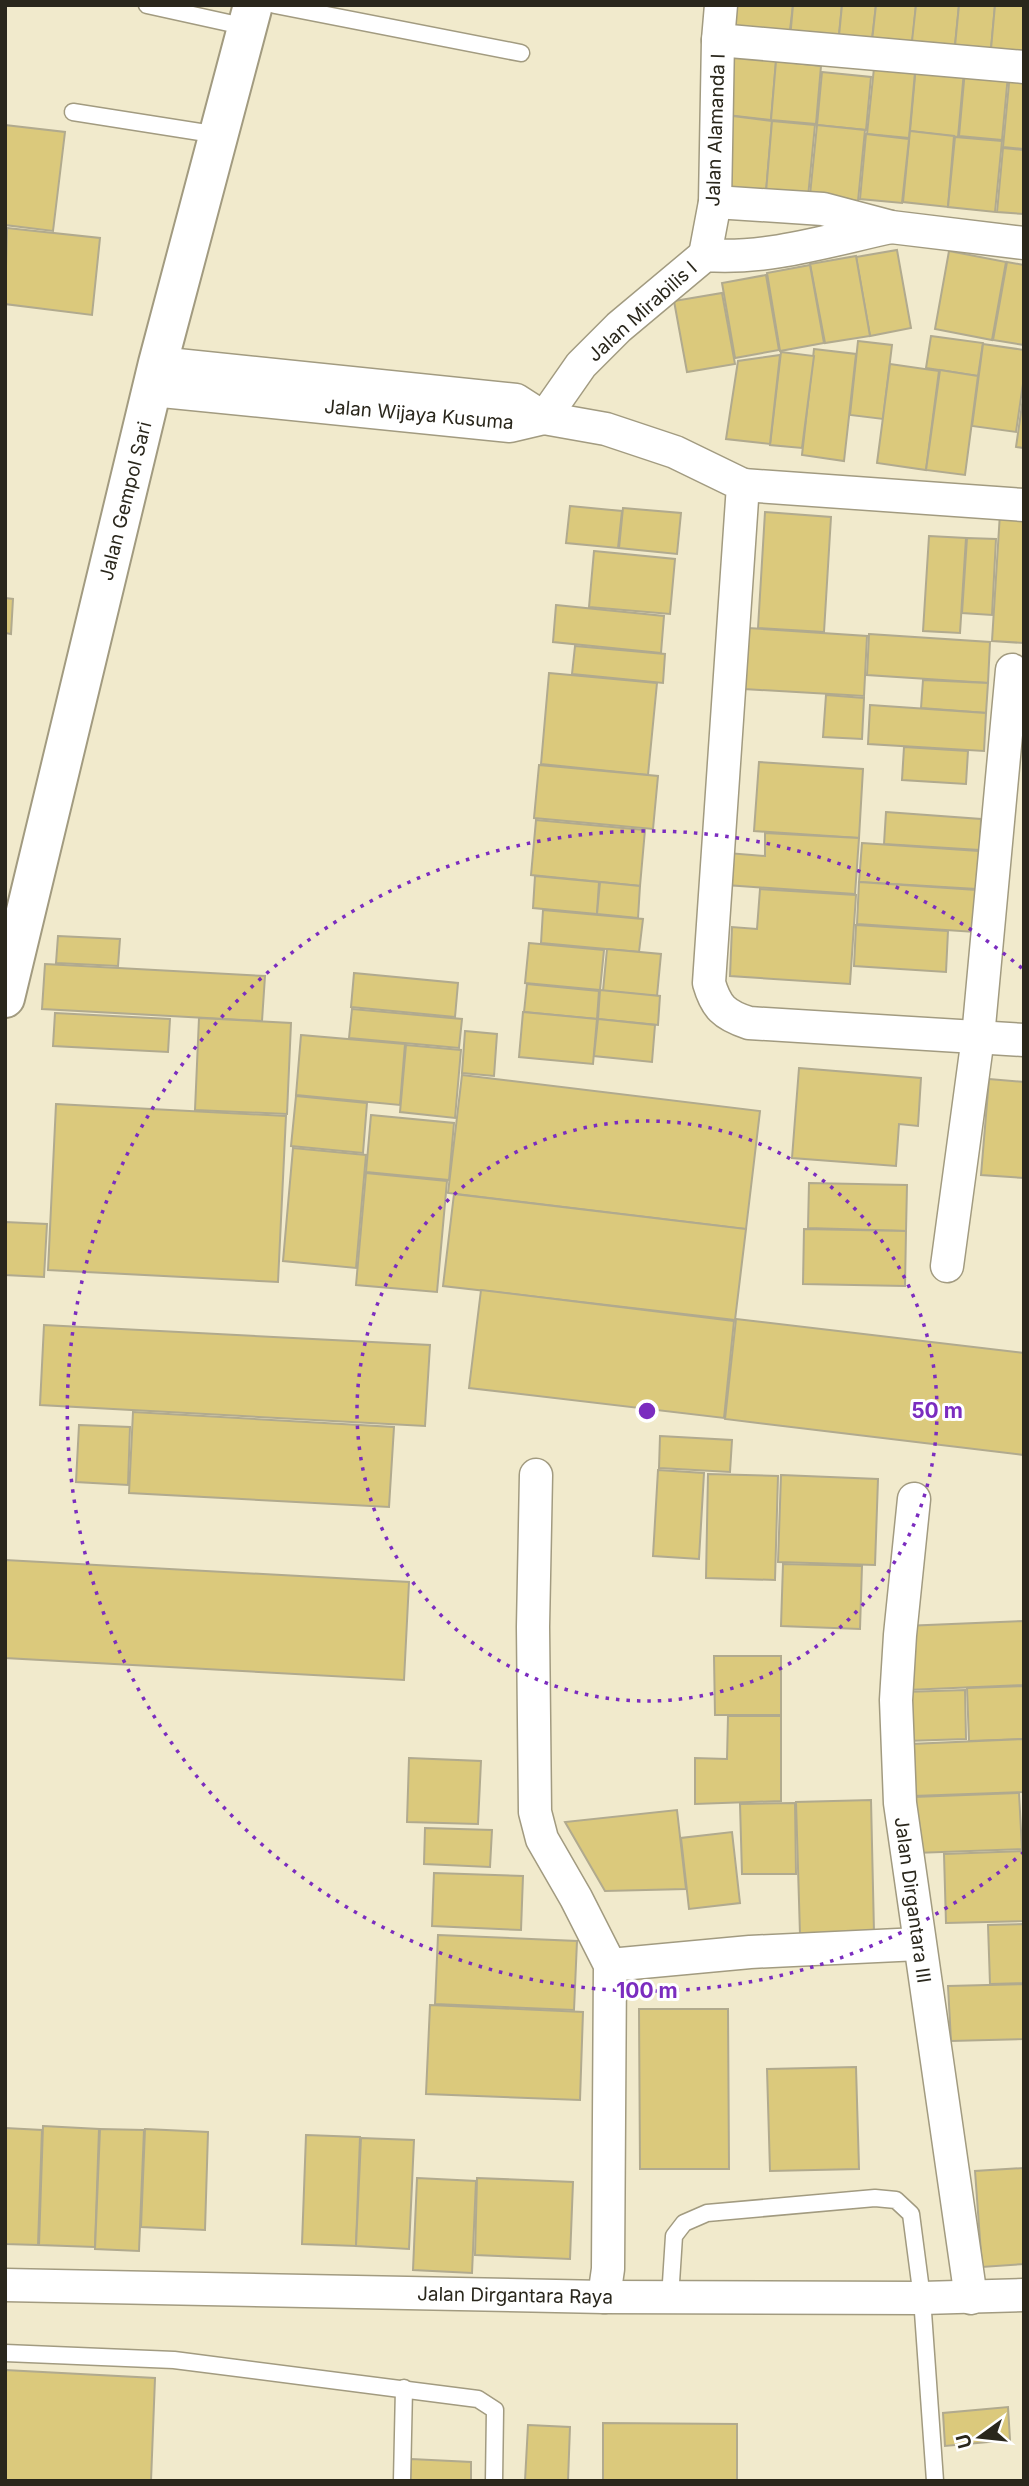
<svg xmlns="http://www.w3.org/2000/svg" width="1029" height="2486" viewBox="0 0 1029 2486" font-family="Inter,sans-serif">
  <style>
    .building { fill: #dbc97c; stroke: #b1aa8e; stroke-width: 2 }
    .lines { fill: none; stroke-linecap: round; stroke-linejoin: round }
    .lane-casing { stroke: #a29b80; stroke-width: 19 }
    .street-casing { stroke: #a29b80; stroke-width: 35 }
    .secondary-casing { stroke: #a29b80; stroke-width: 42 }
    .lane { stroke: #fff; stroke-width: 16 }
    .street { stroke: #fff; stroke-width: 32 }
    .secondary { stroke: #fff; stroke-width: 38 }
    .ring { fill: none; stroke: #7b2cbf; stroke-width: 3.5; stroke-dasharray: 3.5 7 }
    .labels { text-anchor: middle; stroke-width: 6; stroke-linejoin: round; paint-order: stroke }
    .street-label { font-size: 19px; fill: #2a271c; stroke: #fff }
    .centre { fill: #7b2cbf; stroke: #fff; stroke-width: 3.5 }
    .ring-label { font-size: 21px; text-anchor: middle; font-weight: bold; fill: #7b2cbf; stroke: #fff; stroke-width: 6; stroke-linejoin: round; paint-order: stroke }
  </style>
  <rect width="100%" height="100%" fill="#f1eacc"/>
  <g class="building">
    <path d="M 731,5 L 793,5 L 789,38 L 728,32 Z"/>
    <path d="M 793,5 L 842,5 L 838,44 L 790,39 Z"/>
    <path d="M 842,5 L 876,5 L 872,39 L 839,36 Z"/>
    <path d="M 876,5 L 916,5 L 912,45 L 872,41 Z"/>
    <path d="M 916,5 L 959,5 L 954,55 L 911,50 Z"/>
    <path d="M 959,5 L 995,5 L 991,49 L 955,46 Z"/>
    <path d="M 995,5 L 1024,5 L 1024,52 L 991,49 Z"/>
    <path d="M 724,56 L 776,61 L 771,120 L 718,114 Z"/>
    <path d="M 776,61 L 821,66 L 816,124 L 771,120 Z"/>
    <path d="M 916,65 L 964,71 L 958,137 L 910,131 Z"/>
    <path d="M 874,68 L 915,72 L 909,138 L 867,134 Z"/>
    <path d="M 965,70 L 1008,75 L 1002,140 L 959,136 Z"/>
    <path d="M 822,72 L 871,77 L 866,130 L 817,125 Z"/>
    <path d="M 1010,73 L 1024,75 L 1024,149 L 1003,147 Z"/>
    <path d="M 725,115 L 772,121 L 766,192 L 717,187 Z"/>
    <path d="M 772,121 L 815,125 L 808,197 L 766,192 Z"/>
    <path d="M 5,125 L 65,132 L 53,231 L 5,225 Z"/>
    <path d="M 817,125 L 865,130 L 858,201 L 810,195 Z"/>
    <path d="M 910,131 L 954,136 L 948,207 L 903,202 Z"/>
    <path d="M 866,134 L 909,139 L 902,203 L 860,199 Z"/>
    <path d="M 955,137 L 1002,141 L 995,212 L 948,207 Z"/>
    <path d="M 1003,148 L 1024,150 L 1024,214 L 997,212 Z"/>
    <path d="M 7,228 L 100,238 L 92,315 L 5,304 Z"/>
    <path d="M 897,250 L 911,328 L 870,336 L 856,257 Z"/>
    <path d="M 949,251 L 1006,262 L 992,340 L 935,329 Z"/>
    <path d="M 856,256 L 870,336 L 825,343 L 810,264 Z"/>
    <path d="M 1007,262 L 1024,265 L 1024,345 L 993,340 Z"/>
    <path d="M 810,265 L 824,343 L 780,351 L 767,273 Z"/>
    <path d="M 766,275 L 779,350 L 735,358 L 722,283 Z"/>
    <path d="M 722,293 L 735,364 L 687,372 L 674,301 Z"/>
    <path d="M 931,336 L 983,343 L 978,376 L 926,368 Z"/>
    <path d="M 858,341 L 892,345 L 883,419 L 850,415 Z"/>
    <path d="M 983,344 L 1024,350 L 1024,377 L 1016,432 L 972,426 Z"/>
    <path d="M 814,349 L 856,354 L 844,461 L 802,455 Z"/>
    <path d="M 781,352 L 814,356 L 802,448 L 770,445 Z"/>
    <path d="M 780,355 L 770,444 L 726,439 L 738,361 Z"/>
    <path d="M 890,364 L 939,371 L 926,470 L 877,463 Z"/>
    <path d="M 940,370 L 978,376 L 965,475 L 926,470 Z"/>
    <path d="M 1024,391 L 1024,448 L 1016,447 Z"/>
    <path d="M 570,506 L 622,511 L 618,548 L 566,543 Z"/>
    <path d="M 623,508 L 681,513 L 677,554 L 619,548 Z"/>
    <path d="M 765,512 L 831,517 L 824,632 L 758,628 Z"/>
    <path d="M 1000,513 L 1024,514 L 1024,643 L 992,641 Z"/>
    <path d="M 929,536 L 966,538 L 960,633 L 923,631 Z"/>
    <path d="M 967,538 L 996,539 L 992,615 L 962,613 Z"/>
    <path d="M 594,551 L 675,559 L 670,614 L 589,607 Z"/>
    <path d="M 5,598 L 13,599 L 11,634 L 5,633 Z"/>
    <path d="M 556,605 L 664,616 L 661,653 L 553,642 Z"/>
    <path d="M 748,628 L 867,636 L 864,696 L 744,689 Z"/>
    <path d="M 869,634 L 990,642 L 988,683 L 867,675 Z"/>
    <path d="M 575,646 L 665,654 L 663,683 L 572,674 Z"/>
    <path d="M 549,673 L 657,683 L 648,775 L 541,764 Z"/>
    <path d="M 923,680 L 988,683 L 986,713 L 921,708 Z"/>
    <path d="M 826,695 L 864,698 L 862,739 L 823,737 Z"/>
    <path d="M 870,705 L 986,713 L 984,751 L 868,744 Z"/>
    <path d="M 904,747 L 968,751 L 966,784 L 902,780 Z"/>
    <path d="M 759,762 L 863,769 L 859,838 L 754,831 Z"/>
    <path d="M 539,765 L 658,776 L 653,829 L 534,818 Z"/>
    <path d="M 886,812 L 981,819 L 980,850 L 884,844 Z"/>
    <path d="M 536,820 L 645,830 L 640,886 L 531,875 Z"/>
    <path d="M 765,833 L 859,838 L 855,894 L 726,885 L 728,853 L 765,856 Z"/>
    <path d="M 862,843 L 979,851 L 977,889 L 859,882 Z"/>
    <path d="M 535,876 L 599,882 L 597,914 L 533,908 Z"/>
    <path d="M 600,882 L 640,886 L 638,918 L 597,914 Z"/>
    <path d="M 859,882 L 977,890 L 975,932 L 857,924 Z"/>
    <path d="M 760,889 L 856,895 L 850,984 L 730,976 L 732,927 L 757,929 Z"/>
    <path d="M 543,910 L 643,919 L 639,952 L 541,943 Z"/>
    <path d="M 856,925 L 948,931 L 946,972 L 854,966 Z"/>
    <path d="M 58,936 L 120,939 L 118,966 L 56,963 Z"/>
    <path d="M 529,943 L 604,950 L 600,990 L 525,983 Z"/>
    <path d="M 607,949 L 661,954 L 657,996 L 603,991 Z"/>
    <path d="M 45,964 L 265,976 L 262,1021 L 42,1009 Z"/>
    <path d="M 354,973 L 458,983 L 455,1017 L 351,1007 Z"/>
    <path d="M 527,984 L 599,991 L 597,1019 L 524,1012 Z"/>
    <path d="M 600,990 L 660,996 L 658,1025 L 598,1019 Z"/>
    <path d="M 352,1009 L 462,1019 L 459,1048 L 349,1038 Z"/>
    <path d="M 523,1012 L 597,1019 L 593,1064 L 519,1057 Z"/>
    <path d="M 55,1013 L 170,1019 L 168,1052 L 53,1046 Z"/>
    <path d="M 199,1018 L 291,1023 L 287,1114 L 195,1110 Z"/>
    <path d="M 598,1019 L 655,1025 L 652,1062 L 594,1056 Z"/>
    <path d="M 465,1031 L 497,1034 L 494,1076 L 462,1073 Z"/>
    <path d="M 301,1035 L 405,1044 L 400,1105 L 296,1095 Z"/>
    <path d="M 406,1045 L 461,1050 L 455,1118 L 400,1112 Z"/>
    <path d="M 799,1068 L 921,1078 L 918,1126 L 899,1124 L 896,1166 L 792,1158 Z"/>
    <path d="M 462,1075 L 760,1111 L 746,1229 L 448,1193 Z"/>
    <path d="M 989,1079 L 1024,1082 L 1024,1178 L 981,1175 Z"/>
    <path d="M 296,1096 L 367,1103 L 363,1153 L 291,1146 Z"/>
    <path d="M 56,1104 L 286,1116 L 278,1282 L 48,1270 Z"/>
    <path d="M 371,1115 L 454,1123 L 449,1180 L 366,1172 Z"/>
    <path d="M 293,1148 L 366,1155 L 356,1268 L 283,1261 Z"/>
    <path d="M 366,1173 L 447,1181 L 437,1292 L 356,1285 Z"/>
    <path d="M 809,1183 L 907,1185 L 906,1231 L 808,1228 Z"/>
    <path d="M 454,1194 L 746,1229 L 735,1320 L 443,1286 Z"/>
    <path d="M 5,1222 L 47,1224 L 44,1277 L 5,1275 Z"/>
    <path d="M 804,1229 L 906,1231 L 905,1286 L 803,1284 Z"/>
    <path d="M 481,1290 L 734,1321 L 724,1418 L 469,1388 Z"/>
    <path d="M 736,1319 L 1024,1353 L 1024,1455 L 725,1419 Z"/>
    <path d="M 44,1325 L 430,1345 L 425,1426 L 40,1405 Z"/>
    <path d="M 133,1412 L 394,1427 L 389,1507 L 129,1493 Z"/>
    <path d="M 79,1425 L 130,1427 L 128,1485 L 76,1482 Z"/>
    <path d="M 660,1436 L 732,1440 L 730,1472 L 659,1468 Z"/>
    <path d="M 658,1470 L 704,1473 L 699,1559 L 653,1556 Z"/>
    <path d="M 708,1474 L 778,1476 L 775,1580 L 706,1578 Z"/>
    <path d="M 781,1475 L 878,1479 L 875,1565 L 778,1562 Z"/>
    <path d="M 5,1560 L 409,1582 L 404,1680 L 5,1658 Z"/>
    <path d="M 783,1564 L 862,1566 L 860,1629 L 781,1626 Z"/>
    <path d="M 1024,1621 L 1024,1685 L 907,1690 L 904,1626 Z"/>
    <path d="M 714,1656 L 781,1656 L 781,1715 L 715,1715 Z"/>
    <path d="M 1024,1686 L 1024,1739 L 969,1741 L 967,1688 Z"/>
    <path d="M 965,1690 L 966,1739 L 906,1741 L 904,1692 Z"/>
    <path d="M 728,1716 L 781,1716 L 781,1801 L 695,1804 L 695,1758 L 727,1759 Z"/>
    <path d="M 1024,1739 L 1024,1792 L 913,1796 L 911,1744 Z"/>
    <path d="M 409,1758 L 481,1761 L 478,1824 L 407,1822 Z"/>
    <path d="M 1019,1793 L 1022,1849 L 915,1853 L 913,1797 Z"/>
    <path d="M 871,1800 L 874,1932 L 800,1934 L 796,1802 Z"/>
    <path d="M 795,1803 L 796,1874 L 742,1874 L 740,1804 Z"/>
    <path d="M 677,1810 L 686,1889 L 605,1891 L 565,1822 Z"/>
    <path d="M 425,1828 L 492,1830 L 490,1867 L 424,1864 Z"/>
    <path d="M 732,1832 L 740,1903 L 689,1909 L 681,1838 Z"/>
    <path d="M 1024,1851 L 1024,1921 L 946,1923 L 944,1854 Z"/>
    <path d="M 434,1873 L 523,1876 L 521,1930 L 432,1926 Z"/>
    <path d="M 1024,1924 L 1024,1983 L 990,1984 L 988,1925 Z"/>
    <path d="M 438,1935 L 577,1941 L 574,2010 L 435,2004 Z"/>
    <path d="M 1024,1984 L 1024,2039 L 951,2041 L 948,1986 Z"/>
    <path d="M 430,2005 L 583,2012 L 580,2100 L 426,2094 Z"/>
    <path d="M 639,2009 L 728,2009 L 729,2169 L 640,2169 Z"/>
    <path d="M 856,2067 L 859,2169 L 770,2171 L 767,2069 Z"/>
    <path d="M 43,2126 L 99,2129 L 95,2247 L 39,2245 Z"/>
    <path d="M 5,2128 L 42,2130 L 38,2245 L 5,2244 Z"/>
    <path d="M 100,2129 L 144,2130 L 139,2251 L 95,2249 Z"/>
    <path d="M 145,2129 L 208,2132 L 205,2230 L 141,2227 Z"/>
    <path d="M 306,2135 L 360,2137 L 356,2246 L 302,2244 Z"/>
    <path d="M 361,2138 L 414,2140 L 409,2249 L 356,2246 Z"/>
    <path d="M 1024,2168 L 1024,2264 L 982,2267 L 975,2171 Z"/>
    <path d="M 417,2178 L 476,2181 L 472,2273 L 413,2270 Z"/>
    <path d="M 477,2178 L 573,2182 L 570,2259 L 475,2255 Z"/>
    <path d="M 5,2370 L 155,2378 L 151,2481 L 5,2481 Z"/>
    <path d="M 1008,2407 L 1010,2440 L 945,2446 L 943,2413 Z"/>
    <path d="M 603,2423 L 737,2424 L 737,2481 L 603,2481 Z"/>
    <path d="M 528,2425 L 570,2427 L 568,2481 L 525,2481 Z"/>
    <path d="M 411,2459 L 471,2462 L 471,2481 L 410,2481 Z"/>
  </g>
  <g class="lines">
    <g class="lane-casing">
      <g id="lane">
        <path d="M 147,5 L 247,27"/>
        <path d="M 275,5 L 521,53"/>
        <path d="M 73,112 L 219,135"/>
        <path d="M 670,2298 L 674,2236 L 684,2223 L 707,2213 L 875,2198 L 896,2200 L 911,2214 L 922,2298 L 935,2481"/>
        <path d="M 5,2353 L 174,2360 L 478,2399 L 495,2410 L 494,2481"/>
        <path d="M 402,2481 L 404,2388"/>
      </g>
    </g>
    <g class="street-casing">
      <g id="street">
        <path d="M 718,40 L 1024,67"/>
        <path d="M 715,202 L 823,209 L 891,227 L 1024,243"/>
        <path d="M 705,255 L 715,202 L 718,40 L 721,5"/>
        <path d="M 158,363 L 516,400 L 544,418 L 606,429 L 675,452 L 743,485 L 709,983 C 716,1007 724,1015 749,1023 L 1024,1040"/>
        <path d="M 152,390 L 510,426 L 544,418"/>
        <path d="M 544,418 L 581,365 L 619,327 L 705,255 C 768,260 830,240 891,227"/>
        <path d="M 743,485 L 1024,505"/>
        <path d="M 947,1266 L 978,1037 L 1012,670"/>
        <path d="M 536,1475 L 533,1627 L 535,1812 L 542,1839 L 576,1898 L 610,1965 L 608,2269 L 604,2297"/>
        <path d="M 914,1499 L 900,1635 L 896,1700 L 900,1803 L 971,2298"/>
        <path d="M 610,1965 L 750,1952 L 919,1944"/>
        <path d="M 5,2285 L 604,2297 L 922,2298 L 1024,2295"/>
      </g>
    </g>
    <g class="secondary-casing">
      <path id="secondary" d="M 5,998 L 158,363 L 253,5"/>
    </g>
    <use href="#lane" class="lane"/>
    <use href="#street" class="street"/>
    <use href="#secondary" class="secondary"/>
  </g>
  <g class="ring">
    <circle cx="647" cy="1411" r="290"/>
    <path d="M1024 1852A580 580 0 1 1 1024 970"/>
  </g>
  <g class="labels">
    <g class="street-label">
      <text transform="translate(715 130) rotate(-88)" y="7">Jalan Alamanda I</text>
      <text transform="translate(642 311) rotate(-42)" y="7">Jalan Mirabilis I</text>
      <text transform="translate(419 414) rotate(5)" y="7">Jalan Wijaya Kusuma</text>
      <text transform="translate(125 501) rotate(-76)" y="7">Jalan Gempol Sari</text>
      <text transform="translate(913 1900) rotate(82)" y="7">Jalan Dirgantara III</text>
      <text transform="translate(515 2295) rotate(1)" y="7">Jalan Dirgantara Raya</text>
    </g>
  </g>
  <circle cx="647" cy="1411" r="10" class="centre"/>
  <g class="ring-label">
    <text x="937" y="1418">50 m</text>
    <text x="647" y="1998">100 m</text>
  </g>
  <rect width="1029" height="2486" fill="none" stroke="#2a271c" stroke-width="14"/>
  <g transform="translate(980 2437) rotate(255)" stroke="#ffffff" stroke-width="5" paint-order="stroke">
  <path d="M0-5L12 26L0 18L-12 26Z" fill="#2a271c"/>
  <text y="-10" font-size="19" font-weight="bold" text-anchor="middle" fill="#2a271c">U</text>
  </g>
</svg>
